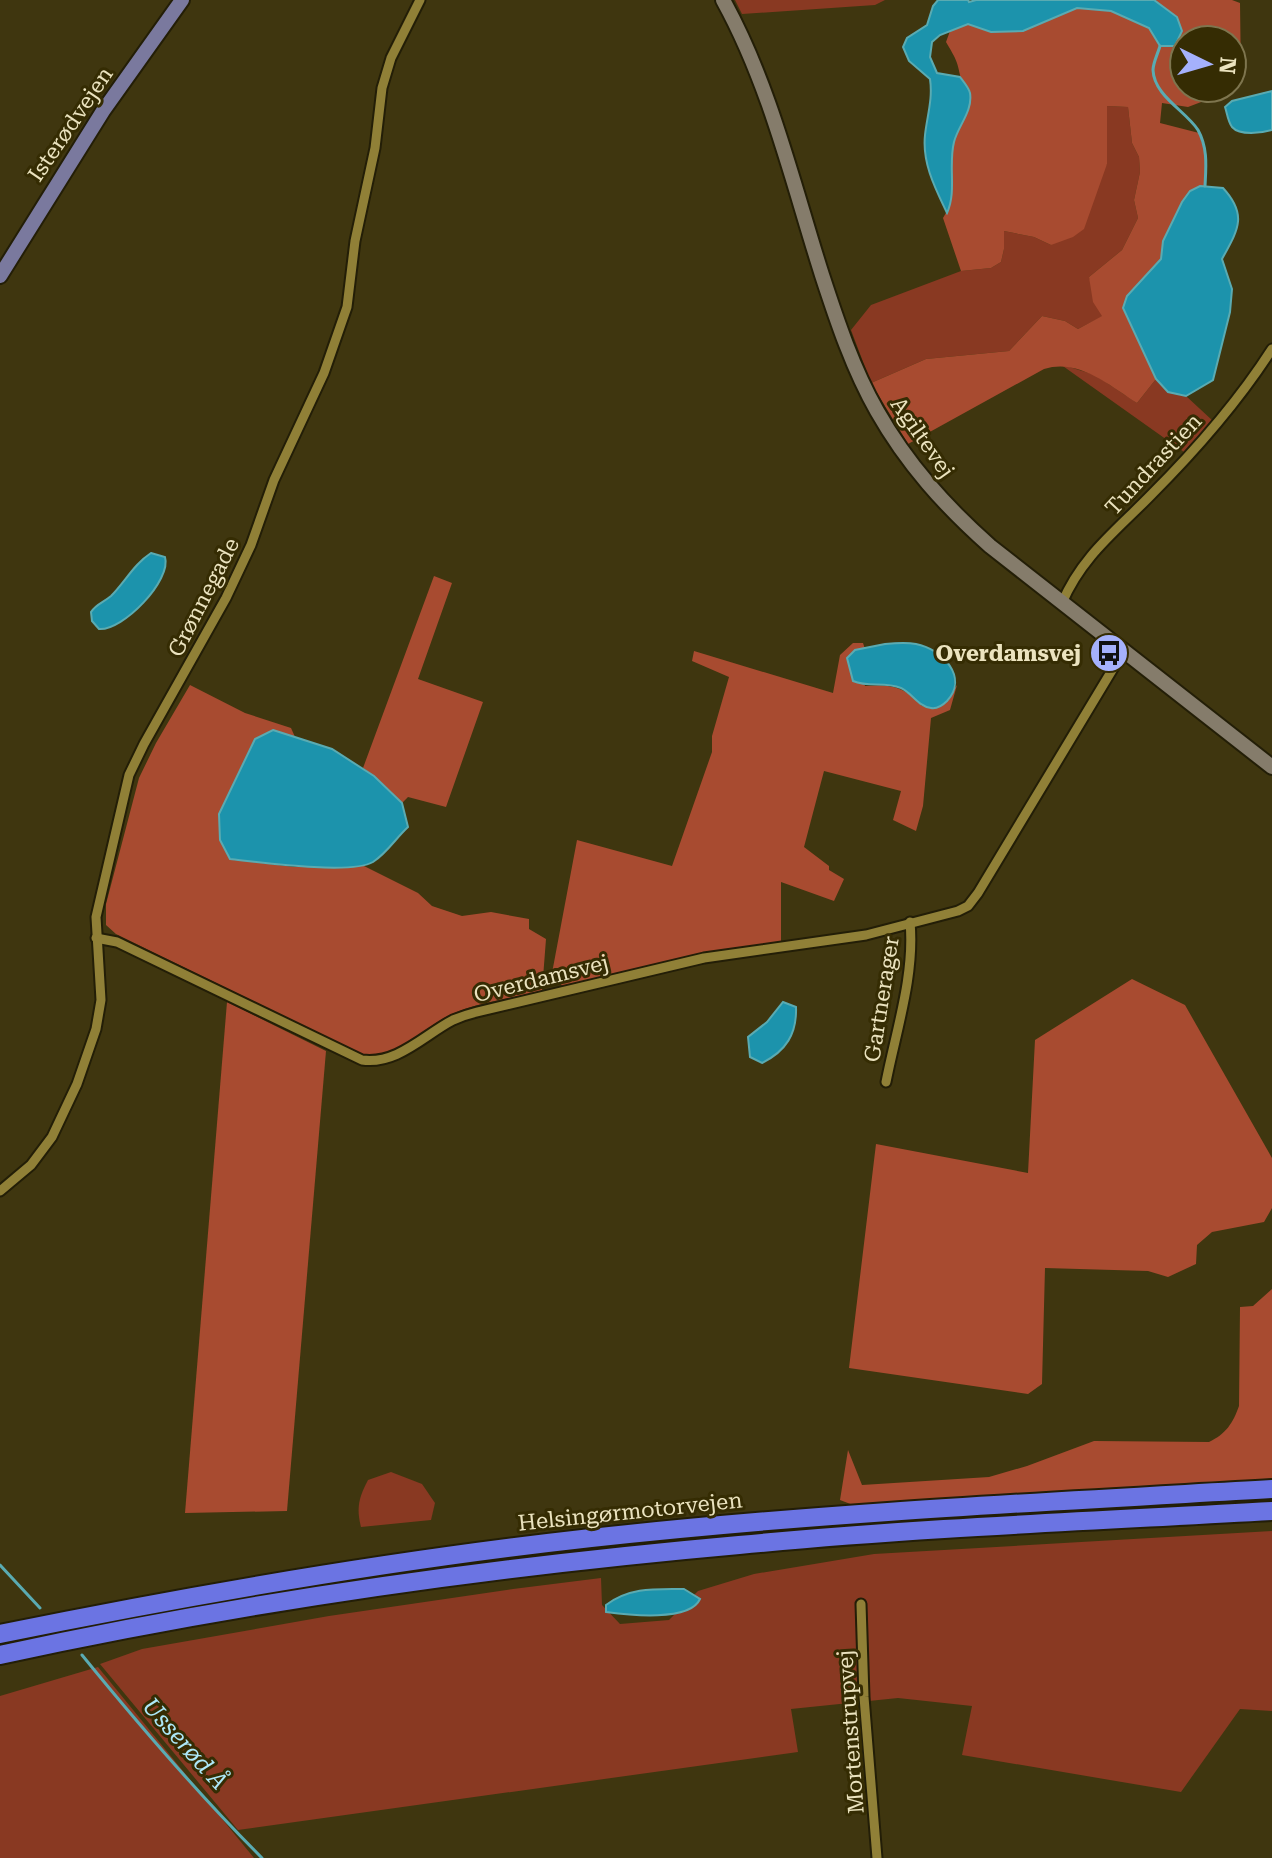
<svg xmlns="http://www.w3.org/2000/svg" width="1272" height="1858" viewBox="0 0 1272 1858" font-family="'Roboto Serif',serif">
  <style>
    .green { fill: #893922 }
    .forest { fill: #a84b30 }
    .water { fill: #1c93ac; stroke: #5aabb2; stroke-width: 2 }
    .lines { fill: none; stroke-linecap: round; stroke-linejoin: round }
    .stream { stroke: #5aabb2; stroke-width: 3 }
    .street-casing { stroke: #231e07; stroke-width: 13 }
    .secondary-casing { stroke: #231e07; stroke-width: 18 }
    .primary-casing { stroke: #231e07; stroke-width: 18 }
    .highway-casing { stroke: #231e07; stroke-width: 22 }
    .street { stroke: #908037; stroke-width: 9 }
    .secondary { stroke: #857c6b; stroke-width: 14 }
    .primary { stroke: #7a799e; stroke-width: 14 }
    .highway { stroke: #6b74e3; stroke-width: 18 }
    .labels { text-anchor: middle; stroke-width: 6; stroke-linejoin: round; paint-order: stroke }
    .street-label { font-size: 22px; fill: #ebe3bf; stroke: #352c03 }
    .poi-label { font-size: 22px; font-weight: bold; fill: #ebe3bf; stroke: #352c03; text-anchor: end }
    .water-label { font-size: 24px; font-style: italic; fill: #ade8f8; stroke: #352c03 }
  </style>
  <rect width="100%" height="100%" fill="#3f360f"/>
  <g class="green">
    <path d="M 735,0 L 885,0 L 875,5 L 742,14 Z"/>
    <path d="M 1107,106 L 1128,107 L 1132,143 L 1139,157 L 1140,172 L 1134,200 L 1138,218 L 1122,250 L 1089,277 L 1103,316 L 1078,329 L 1065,321 L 1042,316 L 1009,351 L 926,359 L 871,383 L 851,330 L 871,305 L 961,271 L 991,268 L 1001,262 L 1004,249 L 1004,231 L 1034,237 L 1051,245 L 1107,164 Z"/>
    <path d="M 1060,364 L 1095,375 L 1137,403 L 1156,379 L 1168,392 L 1186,396 L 1213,421 L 1184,452 Z"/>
    <path d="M 391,1472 L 422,1484 L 435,1503 L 431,1520 L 361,1527 C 356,1508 359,1497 368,1480 Z"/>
    <path d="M 1272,1531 L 1272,1711 L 1240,1709 L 1181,1792 L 962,1755 L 972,1706 L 898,1698 L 791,1709 L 798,1752 L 238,1830 L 100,1664 L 142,1649 L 329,1616 L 513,1589 L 601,1578 L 602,1605 L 620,1624 L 669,1620 L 698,1591 L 754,1574 L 874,1554 Z"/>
    <path d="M 98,1667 L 254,1858 L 0,1858 L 0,1696 Z"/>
  </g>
  <g class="forest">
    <path d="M 1154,0 L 1232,0 L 1240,3 L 1241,80 L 1232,87 L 1232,40 L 1184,40 L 1184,88 L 1231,88 L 1225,93 L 1188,107 L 1162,103 L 1160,123 L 1199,133 L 1207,159 L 1205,186 L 1200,186 L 1188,194 L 1182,202 L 1163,241 L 1161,259 L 1127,296 L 1123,309 L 1156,379 L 1137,403 C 1109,385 1078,358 1044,369 L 908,444 L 871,383 L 926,359 L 1009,351 L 1042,316 L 1065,321 L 1078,329 L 1102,316 L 1093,302 L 1089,277 L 1122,250 L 1138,218 L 1134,200 L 1140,172 L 1139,157 L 1132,143 L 1128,107 L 1107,106 L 1107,164 L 1084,229 L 1073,237 L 1051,245 L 1034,237 L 1004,231 L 1004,249 L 1001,262 L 991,268 L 961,271 L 943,218 C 958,195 946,164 955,138 C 960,124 974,107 970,91 C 968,85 961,81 960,75 C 957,59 954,56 946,42 L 950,31 L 968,24 L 991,32 L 1023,31 L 1077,8 L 1111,11 L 1149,28 L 1160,46 L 1177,17 Z"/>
    <path d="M 434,576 L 452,583 L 418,679 L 483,702 L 446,807 L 408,797 L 402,803 L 374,776 L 363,768 Z"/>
    <path d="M 853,643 L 863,643 L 865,649 L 855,651 L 865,686 C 890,684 905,686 922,706 L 940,707 L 957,685 L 950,710 L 931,718 L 923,806 L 916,831 L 893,820 L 901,791 L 824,771 L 804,847 L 829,866 L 829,870 L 844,879 L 834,901 L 781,882 L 781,945 L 704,955 L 563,987 L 552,973 L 577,840 L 672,866 L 712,752 L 712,736 L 729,677 L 692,661 L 694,651 L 833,693 L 840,655 Z"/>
    <path d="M 190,685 L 245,713 L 291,728 L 295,737 L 273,730 L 236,782 L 219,814 L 230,859 L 294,867 L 362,865 L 418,893 L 432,906 L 462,916 L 491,912 L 529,919 L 529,929 L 546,939 L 542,991 C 513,998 479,1002 452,1014 C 423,1027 397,1060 363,1055 L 116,934 L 106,925 L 106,904 L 139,778 L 156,743 Z"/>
    <path d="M 1132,979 L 1185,1005 L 1272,1158 L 1272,1208 L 1264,1222 L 1212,1232 L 1197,1245 L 1196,1264 L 1168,1277 L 1148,1271 L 1045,1268 L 1042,1384 L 1028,1394 L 849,1368 L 876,1144 L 1028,1173 L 1035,1040 Z"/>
    <path d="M 227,1002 L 326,1051 L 287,1511 L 185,1513 Z"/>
    <path d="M 1272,1289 L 1272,1479 L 853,1505 L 840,1500 L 848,1450 L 862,1485 L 989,1477 L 1027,1466 L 1094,1441 L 1209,1442 C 1226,1434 1233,1423 1239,1406 L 1240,1307 L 1253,1306 Z"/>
  </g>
  <g class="water">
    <path d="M 938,0 L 968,0 L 969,2 L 976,0 L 1154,0 L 1177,17 L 1182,31 L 1175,46 L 1160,46 L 1149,28 L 1111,11 L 1077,8 L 1023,31 L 991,32 L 968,24 L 940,35 L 932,42 L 930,57 L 937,73 L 960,77 C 963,81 969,88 970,93 C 973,111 958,126 954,142 C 948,166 957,191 947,213 C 935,188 922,163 925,135 C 927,116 933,99 930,79 L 909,61 L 903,47 L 907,38 L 927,25 L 933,6 Z"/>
    <path d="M 1272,91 L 1272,130 C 1262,133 1240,136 1232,127 C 1228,122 1227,113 1225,107 L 1232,101 Z"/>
    <path d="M 1200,186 L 1223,188 C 1248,215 1238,230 1222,259 L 1232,289 L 1230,312 L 1213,380 L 1186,396 L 1168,392 L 1156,379 L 1123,308 L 1127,296 L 1161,259 L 1163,241 L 1182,202 L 1190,191 Z"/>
    <path d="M 151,553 L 165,557 C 172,580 123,631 99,629 L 92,621 L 91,612 C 96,604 104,602 111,596 C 125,582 134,564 151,553 Z"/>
    <path d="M 885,644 C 895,643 906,642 916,644 C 942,649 969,677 947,701 C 942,706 937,709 931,708 C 919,707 912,693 901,688 C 884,681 869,688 853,681 L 847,658 L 855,650 Z"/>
    <path d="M 273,730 L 332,749 L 374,776 L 402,803 L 408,827 C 396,838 387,853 373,862 C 351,875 258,862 230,859 L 220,840 L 219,814 L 255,739 Z"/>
    <path d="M 783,1002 L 796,1007 C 797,1034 786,1051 762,1063 L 750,1057 L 748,1037 L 767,1022 Z"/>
    <path d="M 684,1589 L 700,1599 C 690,1622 628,1615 606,1612 L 606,1605 C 630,1587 655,1589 684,1589 Z"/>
  </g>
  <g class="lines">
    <g class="stream">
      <path d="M 1160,46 C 1158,53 1153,63 1153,70 C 1154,96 1186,111 1198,130 C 1208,148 1206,167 1205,186"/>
      <path d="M 0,1565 L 40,1608"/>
      <path d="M 82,1655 C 139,1725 198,1794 262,1858"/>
    </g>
    <g class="street-casing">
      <g id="street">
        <path d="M 1062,603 C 1082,556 1116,531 1151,495 C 1195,451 1238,402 1272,349"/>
        <path d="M 96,938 L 117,942 L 362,1060 C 397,1065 424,1035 453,1020 C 460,1017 469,1014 477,1012 L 704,958 L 866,935 L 958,911 L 968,906 L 978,893 L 1123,652"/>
        <path d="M 886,1082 C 896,1031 915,975 910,922"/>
        <path d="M 0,1191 L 31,1165 L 52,1137 L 77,1084 L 96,1029 L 101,1000 L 96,917 L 129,775 L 144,744 L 226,598 L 251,545 L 274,480 L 324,373 L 347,307 L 355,241 L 375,148 L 382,88 L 391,58 L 420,0"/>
        <path d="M 861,1604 L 864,1697 L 877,1858"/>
      </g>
    </g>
    <g class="secondary-casing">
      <path id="secondary" d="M 723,0 C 770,85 793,184 822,275 C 837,321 853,369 877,411 C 907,464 945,506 990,546 L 1272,767"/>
    </g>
    <g class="primary-casing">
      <path id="primary" d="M 0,276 L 103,111 L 182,0"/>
    </g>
    <g class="highway-casing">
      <g id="highway">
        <path d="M 0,1634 C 196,1594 393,1560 591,1538 C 817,1513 1045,1502 1272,1489"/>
        <path d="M 0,1655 C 243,1602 491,1567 739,1545 C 916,1528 1094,1521 1272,1511"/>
      </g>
    </g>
    <use href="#street" class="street"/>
    <use href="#secondary" class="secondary"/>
    <use href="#primary" class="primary"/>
    <use href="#highway" class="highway"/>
  </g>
  <defs>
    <g id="bus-disc" transform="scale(2)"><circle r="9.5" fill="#a5b1fc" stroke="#352c03"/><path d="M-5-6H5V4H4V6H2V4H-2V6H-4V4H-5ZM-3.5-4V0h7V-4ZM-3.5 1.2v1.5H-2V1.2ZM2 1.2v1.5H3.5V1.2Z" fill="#111"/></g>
  </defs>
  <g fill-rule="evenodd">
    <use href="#bus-disc" x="1109" y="653"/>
  </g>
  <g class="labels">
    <g class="street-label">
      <text transform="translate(70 124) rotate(-56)" y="8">Isterødvejen</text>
      <text transform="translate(923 437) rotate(55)" y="8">Agiltevej</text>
      <text transform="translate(1153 464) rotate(-47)" y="8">Tundrastien</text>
      <text transform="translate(203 597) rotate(-63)" y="8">Grønnegade</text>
      <text transform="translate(541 978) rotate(-14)" y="8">Overdamsvej</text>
      <text transform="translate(881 999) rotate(-81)" y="8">Gartnerager</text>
      <text transform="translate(630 1511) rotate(-6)" y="8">Helsingørmotorvejen</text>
      <text transform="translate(850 1732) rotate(-94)" y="8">Mortenstrupvej</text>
    </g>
    <g class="poi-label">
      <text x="1081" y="661">Overdamsvej</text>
    </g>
    <g class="water-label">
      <text transform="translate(185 1744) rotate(48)" y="8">Usserød Å</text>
    </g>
  </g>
  <g transform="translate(1208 64) rotate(95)"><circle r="38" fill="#352c03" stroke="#7e754e" stroke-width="2"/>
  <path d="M0-6L14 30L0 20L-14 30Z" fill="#a5b1fc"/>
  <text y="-12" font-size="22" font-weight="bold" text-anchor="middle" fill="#ebe3bf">N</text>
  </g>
</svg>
